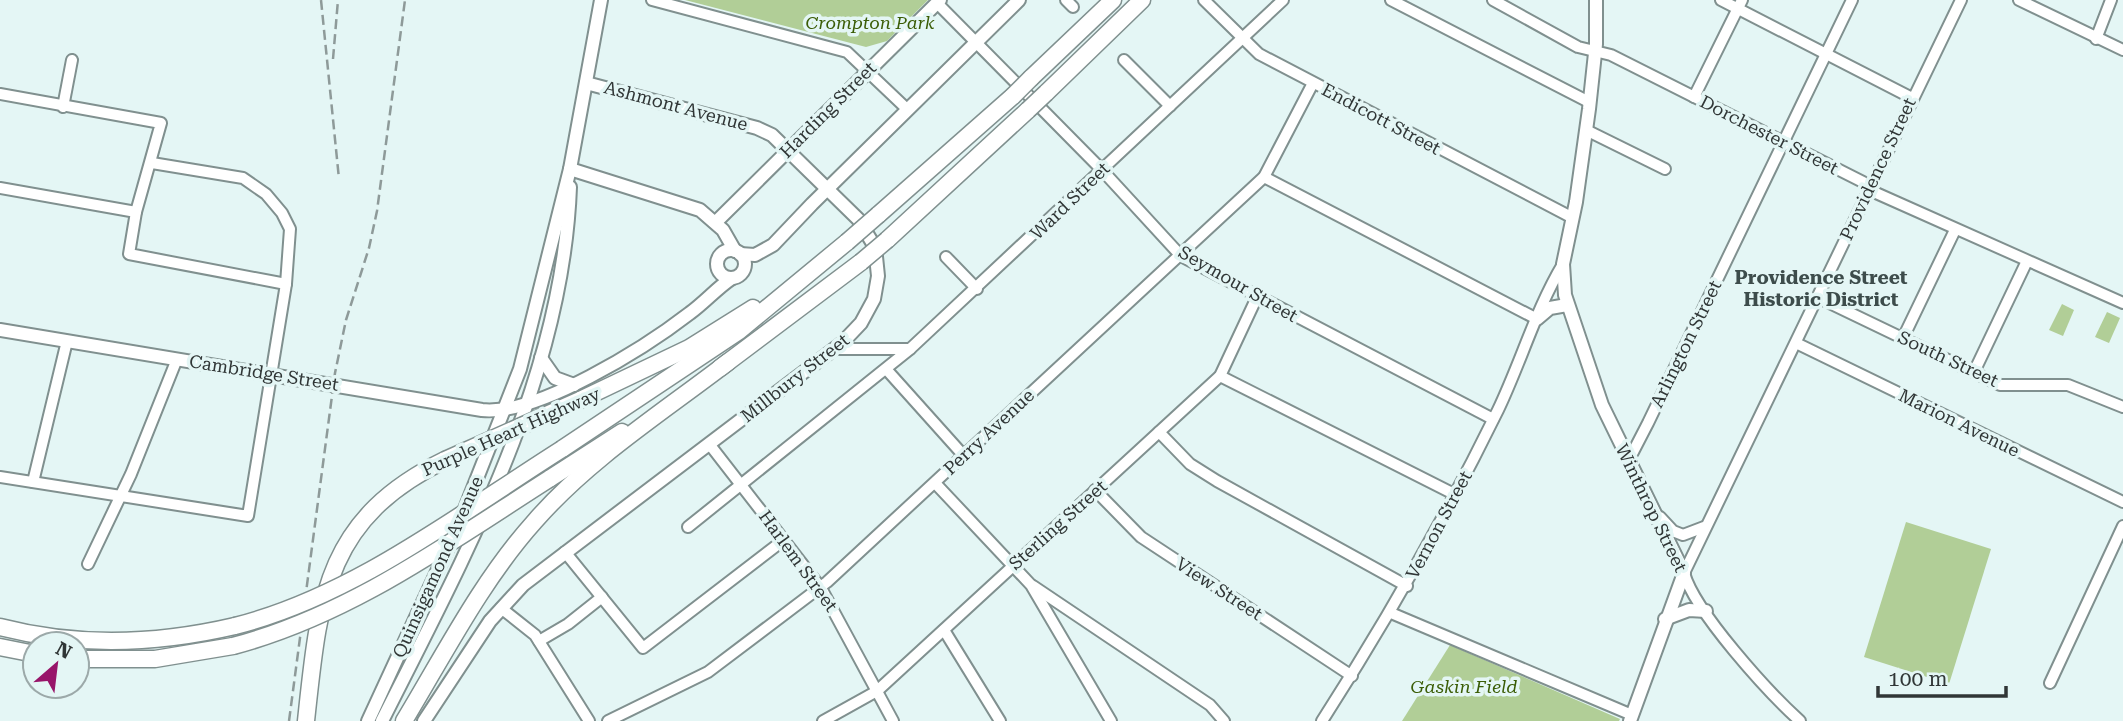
<svg xmlns="http://www.w3.org/2000/svg" width="2123" height="721" viewBox="0 0 2123 721" font-family="'Roboto Serif',serif">
  <style>
    .green { fill: #b1ce97 }
    .lines { fill: none; stroke-linecap: round; stroke-linejoin: round }
    .minor-casing { stroke: #80908f; stroke-width: 14 }
    .major-casing { stroke: #80908f; stroke-width: 16 }
    .highway-casing { stroke: #80908f; stroke-width: 19 }
    .minor { stroke: #fff; stroke-width: 10 }
    .major { stroke: #fff; stroke-width: 12 }
    .highway { stroke: #fff; stroke-width: 16 }
    .rail { stroke: #8e9a99; stroke-width: 2.5; stroke-dasharray: 10 5; stroke-linecap: butt }
    .highway-bridge-casing { stroke: #80908f; stroke-width: 19; stroke-linecap: butt }
    .highway-bridge { stroke: #fff; stroke-width: 16 }
    .labels { text-anchor: middle; stroke-width: 7; stroke-linejoin: round; paint-order: stroke }
    .park-label { font-size: 18px; font-style: italic; fill: #3b5d06; stroke: #e4f6f5 }
    .street-label { font-size: 18px; fill: #303636; stroke: #e4f6f5 }
    .neighbourhood-label { font-size: 19px; font-weight: bold; fill: #3d4c4b; stroke: #e4f6f5 }
  </style>
  <rect width="100%" height="100%" fill="#e4f6f5"/>
  <g class="green">
    <path d="M 685,0 L 928,0 L 887,41 L 866,47 Z"/>
    <path d="M 2062,304 L 2074,310 L 2063,336 L 2049,330 Z"/>
    <path d="M 2107,312 L 2120,318 L 2109,343 L 2095,337 Z"/>
    <path d="M 1906,522 L 1991,549 L 1949,684 L 1864,657 Z"/>
    <path d="M 1450,645 L 1620,719 L 1619,721 L 1402,721 Z"/>
  </g>
  <g class="lines">
    <g class="minor-casing">
      <g id="minor">
        <path d="M 652,0 L 847,52 L 908,110"/>
        <path d="M 1066,0 L 1073,7"/>
        <path d="M 1204,0 L 1259,54 L 1573,218"/>
        <path d="M 1391,0 L 1589,102"/>
        <path d="M 1493,0 L 1578,47 L 1611,55 L 1863,182 L 1876,193 L 2123,303"/>
        <path d="M 1721,0 L 1912,98"/>
        <path d="M 2019,0 L 2123,50"/>
        <path d="M 937,3 L 1102,170 L 1181,256 L 1493,419"/>
        <path d="M 2096,39 L 2111,0"/>
        <path d="M 1124,60 L 1170,106"/>
        <path d="M 0,94 L 161,123 L 136,212 L 129,254 L 286,284"/>
        <path d="M 1694,97 L 1742,0"/>
        <path d="M 63,107 L 72,60"/>
        <path d="M 1586,130 L 1665,169"/>
        <path d="M 1264,177 L 1537,319"/>
        <path d="M 0,188 L 136,212"/>
        <path d="M 946,257 L 977,289"/>
        <path d="M 1819,298 L 2000,385 L 2068,385 L 2123,407"/>
        <path d="M 1903,338 L 1955,230"/>
        <path d="M 1796,343 L 2123,502"/>
        <path d="M 835,349 L 910,349"/>
        <path d="M 886,369 L 964,456"/>
        <path d="M 1974,372 L 2027,261"/>
        <path d="M 1220,376 L 1456,495"/>
        <path d="M 1159,432 L 1190,464 L 1217,481 L 1407,586"/>
        <path d="M 710,445 L 821,588 L 893,721"/>
        <path d="M 1626,459 L 1633,452 L 1648,423 L 1852,0"/>
        <path d="M 0,477 L 248,516 L 286,284 L 290,229 L 282,213 L 266,194 L 243,178 L 152,163"/>
        <path d="M 33,482 L 67,341"/>
        <path d="M 935,483 L 1031,585 L 1111,721"/>
        <path d="M 1095,490 L 1141,537 L 1352,676"/>
        <path d="M 1660,517 L 1673,531 L 1683,535 L 1704,527"/>
        <path d="M 688,527 L 910,349 L 1283,0"/>
        <path d="M 565,552 L 643,648 L 785,539"/>
        <path d="M 88,564 L 131,474 L 177,359"/>
        <path d="M 1033,586 L 1210,705 L 1224,721"/>
        <path d="M 501,608 L 535,635 L 589,721"/>
        <path d="M 1391,613 L 1632,715"/>
        <path d="M 944,630 L 1000,721"/>
        <path d="M 539,641 L 568,624 L 602,597"/>
        <path d="M 2050,683 L 2123,526"/>
        <path d="M 608,721 L 708,672 L 827,582 L 1264,177 L 1313,83"/>
        <path d="M 823,721 L 877,691 L 1220,376 L 1257,297"/>
        <path d="M 1322,721 C 1387,620 1445,518 1498,410 C 1521,362 1536,309 1563,264"/>
        <path d="M 1800,721 C 1768,692 1695,612 1684,573 L 1961,0"/>
      </g>
    </g>
    <g class="major-casing">
      <g id="major">
        <path d="M 1596,0 L 1596,44 L 1589,109 L 1576,202 L 1563,264 L 1565,295 L 1602,405 L 1684,573 L 1630,721"/>
        <path d="M 570,169 L 700,210 L 723,230 L 735,251"/>
        <path d="M 716,222 L 940,0"/>
        <circle cx="731" cy="264" r="14"/>
        <path d="M 740,254 L 755,255 L 773,245 L 812,204 L 1019,0"/>
        <path d="M 1537,319 L 1550,308 L 1567,305"/>
        <path d="M 0,330 L 482,410 C 537,416 646,347 690,313 C 705,302 717,288 732,278"/>
        <path d="M 541,358 L 555,378 L 574,385"/>
        <path d="M 1665,619 L 1689,610 L 1706,611"/>
        <path d="M 368,721 L 459,524 L 520,369 L 570,169 L 601,0"/>
        <path d="M 382,721 C 466,554 563,378 570,187"/>
        <path d="M 424,721 L 490,621 L 523,585 L 842,343 L 861,323 L 874,299 L 878,276 L 875,247 L 858,219 L 772,135 L 757,128 L 586,83"/>
      </g>
    </g>
    <g class="highway-casing">
      <g id="highway">
        <path d="M 1031,78 L 1113,0"/>
        <path d="M 1046,93 L 1142,0"/>
        <path d="M 878,215 L 1013,96"/>
        <path d="M 887,240 L 1028,110"/>
        <path d="M 720,368 L 861,262"/>
        <path d="M 580,400 L 689,348 L 753,308"/>
        <path d="M 562,449 L 739,331 L 847,242"/>
        <path d="M 549,479 L 622,432"/>
        <path d="M 0,627 C 77,647 158,644 235,626"/>
        <path d="M 0,647 L 35,654"/>
        <path d="M 77,659 L 155,659 L 233,646"/>
        <path d="M 306,721 C 319,600 324,519 445,460"/>
        <path d="M 404,721 C 445,653 482,580 535,521 C 589,459 663,412 728,362"/>
      </g>
    </g>
    <use href="#minor" class="minor"/>
    <use href="#major" class="major"/>
    <use href="#highway" class="highway"/>
    <g class="rail">
      <path d="M 321,0 L 339,179"/>
      <path d="M 333,59 L 338,0"/>
      <path d="M 289,721 L 335,373 L 346,320 L 369,248 L 377,211 L 405,0"/>
    </g>
    <g class="highway-bridge-casing">
      <g id="highway-bridge">
        <path d="M 1013,96 L 1031,78"/>
        <path d="M 1028,110 L 1046,93"/>
        <path d="M 847,242 L 878,215"/>
        <path d="M 861,262 L 887,240"/>
        <path d="M 445,460 L 580,400"/>
        <path d="M 235,626 C 354,596 459,514 562,449"/>
        <path d="M 233,646 C 350,615 447,544 549,479"/>
      </g>
    </g>
    <use href="#highway-bridge" class="highway-bridge"/>
  </g>
  <g class="labels">
    <g class="park-label">
      <text x="870" y="29">Crompton Park</text>
      <text x="1464" y="693">Gaskin Field</text>
    </g>
    <g class="street-label">
      <text transform="translate(676 106) rotate(15)" y="6">Ashmont Avenue</text>
      <text transform="translate(828 110) rotate(-45)" y="6">Harding Street</text>
      <text transform="translate(1381 119) rotate(28)" y="6">Endicott Street</text>
      <text transform="translate(1769 135) rotate(27)" y="6">Dorchester Street</text>
      <text transform="translate(1878 169) rotate(-65)" y="6">Providence Street</text>
      <text transform="translate(1070 201) rotate(-44)" y="6">Ward Street</text>
      <text transform="translate(1238 284) rotate(30)" y="6">Seymour Street</text>
      <text transform="translate(1686 344) rotate(-64)" y="6">Arlington Street</text>
      <text transform="translate(1948 359) rotate(25)" y="6">South Street</text>
      <text transform="translate(264 373) rotate(9)" y="6">Cambridge Street</text>
      <text transform="translate(795 378) rotate(-38)" y="6">Millbury Street</text>
      <text transform="translate(1959 423) rotate(26)" y="6">Marion Avenue</text>
      <text transform="translate(511 432) rotate(-24)" y="6">Purple Heart Highway</text>
      <text transform="translate(989 432) rotate(-43)" y="6">Perry Avenue</text>
      <text transform="translate(1651 508) rotate(64)" y="6">Winthrop Street</text>
      <text transform="translate(1058 525) rotate(-42)" y="6">Sterling Street</text>
      <text transform="translate(1439 525) rotate(-62)" y="6">Vernon Street</text>
      <text transform="translate(798 561) rotate(54)" y="6">Harlem Street</text>
      <text transform="translate(438 567) rotate(-66)" y="6">Quinsigamond Avenue</text>
      <text transform="translate(1219 589) rotate(33)" y="6">View Street</text>
    </g>
    <g class="neighbourhood-label">
      <text x="1821" y="284">Providence Street<tspan x="1821" dy="22">Historic District</tspan></text>
    </g>
  </g>
  <g transform="translate(56 665) rotate(28)"><circle r="33" fill="#e4f6f5" stroke="#9ca9a9" stroke-width="2"/>
  <path d="M0-5L12 26L0 18L-12 26Z" fill="#98156a"/>
  <text y="-10" font-size="19" font-weight="bold" text-anchor="middle" fill="#303636">N</text>
  </g>
  <path d="M1878 686v10h128v-10" fill="none" stroke="#303636" stroke-width="3.5"/>
  <text x="1888" y="686" font-size="21" fill="#303636" stroke="#e4f6f5" stroke-width="5" paint-order="stroke">100 m</text>
</svg>
